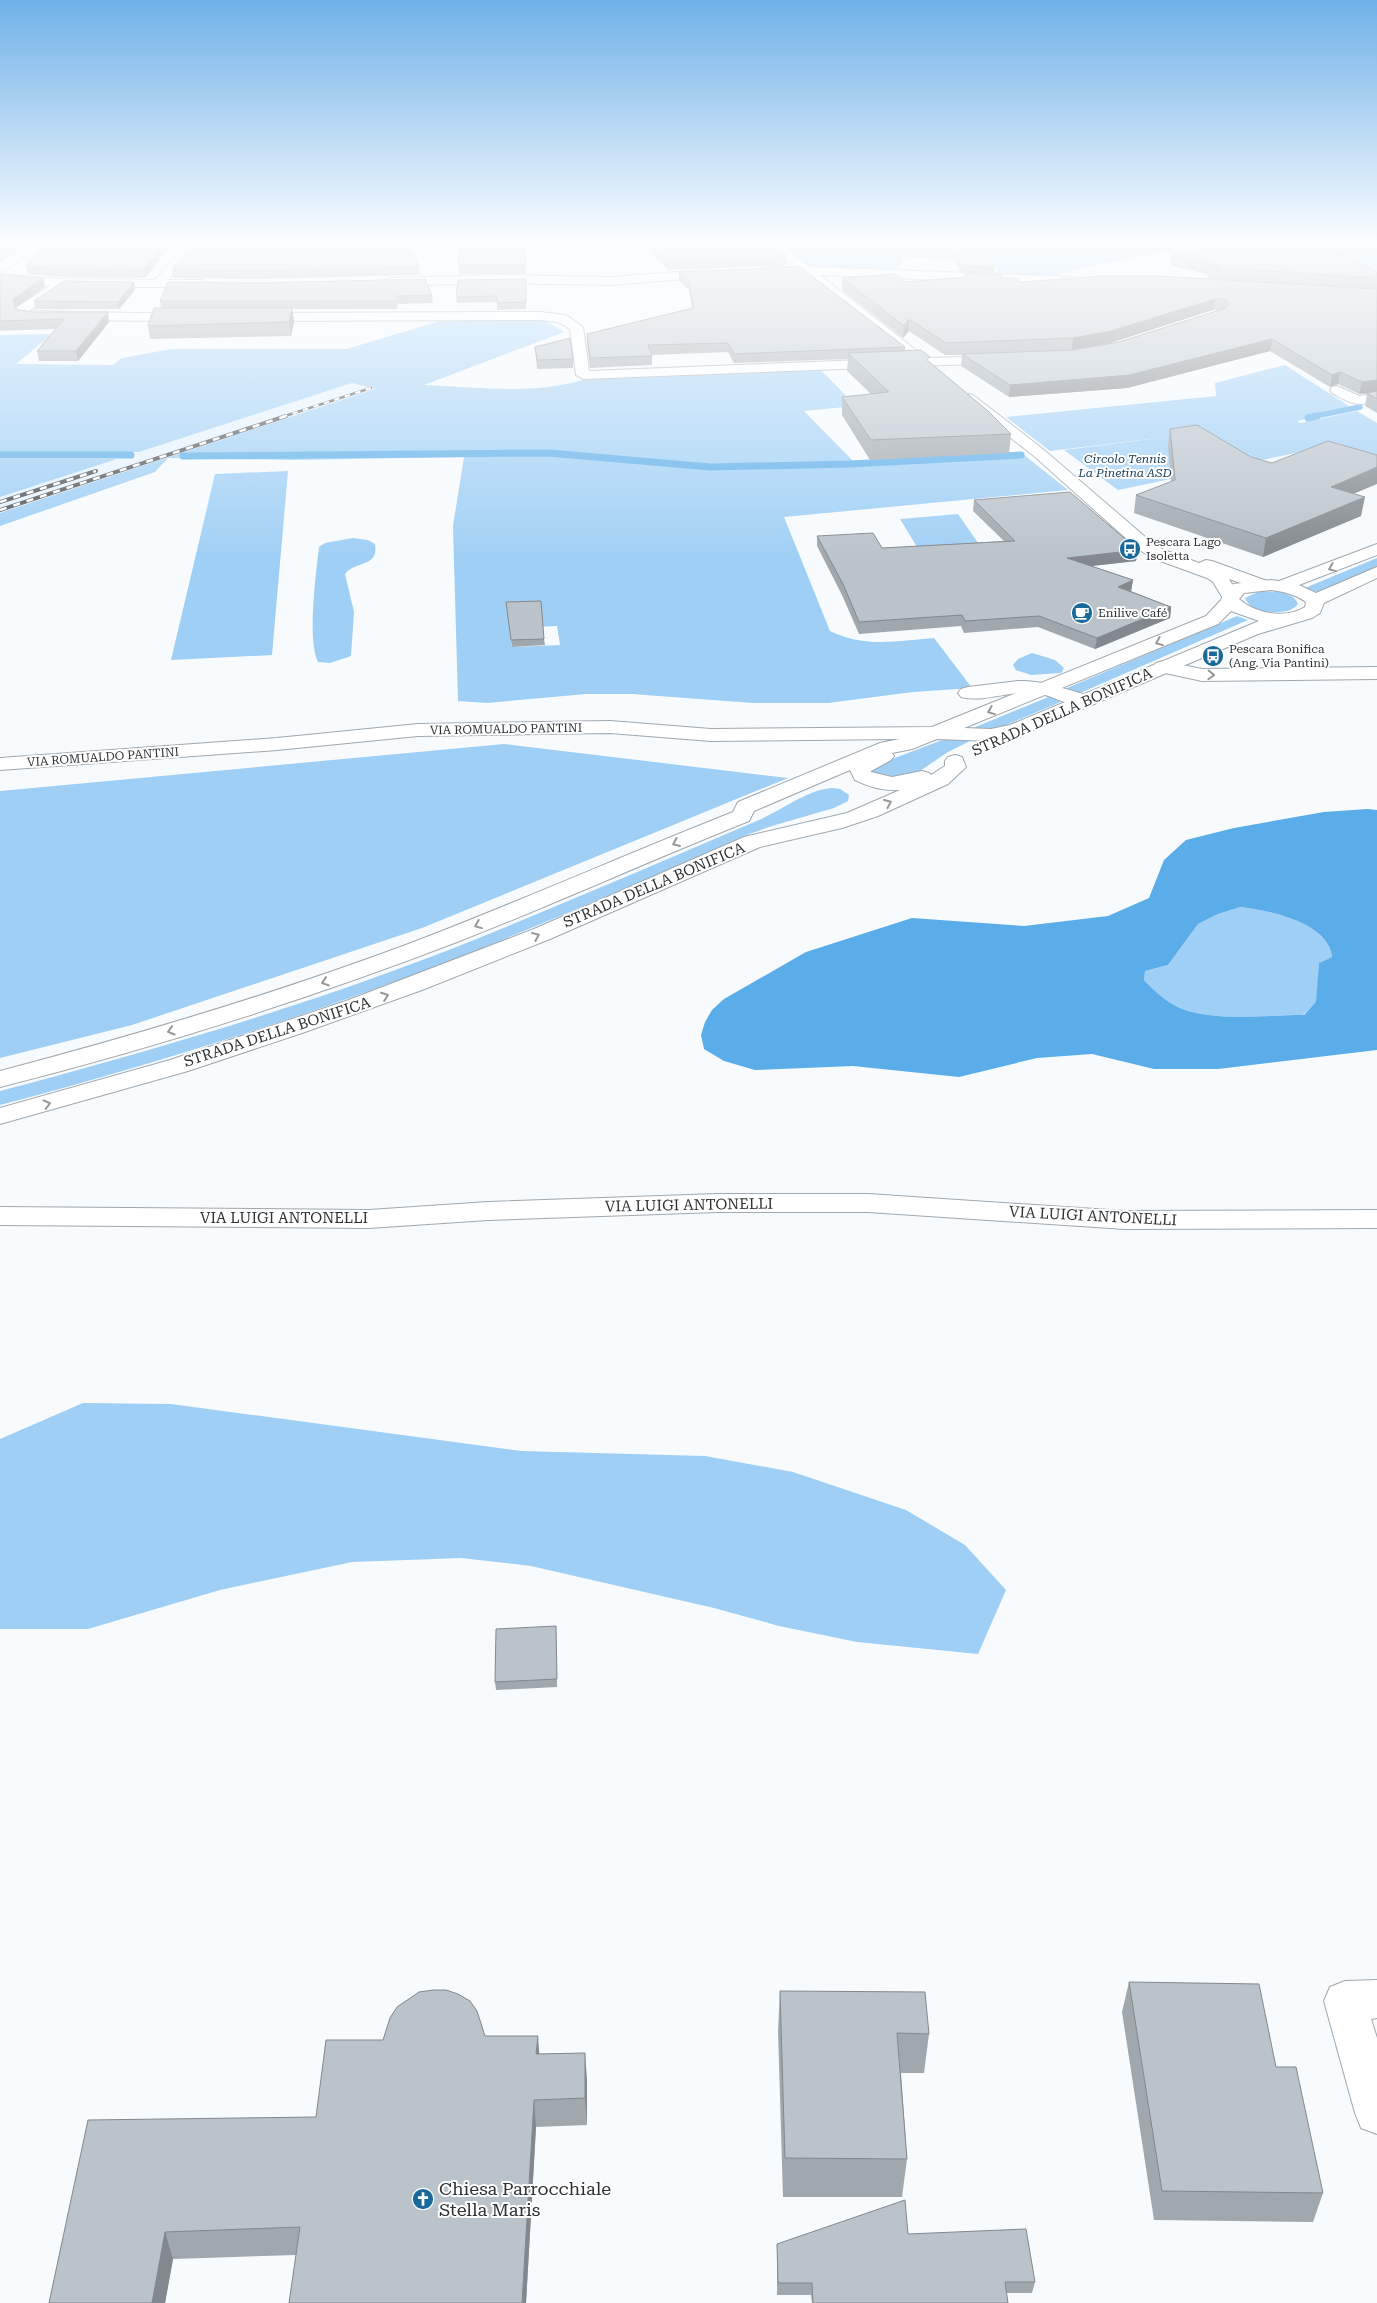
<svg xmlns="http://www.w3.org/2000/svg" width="1377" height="2303" viewBox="0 0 1377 2303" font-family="'Roboto Serif',serif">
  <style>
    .built { fill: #e6f3fd }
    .green { fill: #9fcff5; fill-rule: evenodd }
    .water { fill: #5aade9; fill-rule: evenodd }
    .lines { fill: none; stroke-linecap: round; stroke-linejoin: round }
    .stream-far1 { stroke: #5aade9; stroke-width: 5.5 }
    .stream { stroke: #5aade9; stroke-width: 7 }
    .minor-casing { stroke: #9fa8af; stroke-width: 2 }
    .major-casing { stroke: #9fa8af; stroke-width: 2 }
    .minor { fill: #fff; fill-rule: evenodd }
    .major { fill: #fff; fill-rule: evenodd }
    .rail-far1-casing { stroke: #515457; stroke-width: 2.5 }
    .rail-casing { stroke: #515457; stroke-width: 4 }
    .rail-far1 { stroke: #fff; stroke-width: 2; stroke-dasharray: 5.5; stroke-linecap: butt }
    .rail { stroke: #fff; stroke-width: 2.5; stroke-dasharray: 7; stroke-linecap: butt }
    .wall { fill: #a0a8ae; fill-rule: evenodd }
    .shaded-wall { fill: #82888d }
    .building { fill: #bac3ca; stroke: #82888d }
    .oneway { stroke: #97989a }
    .labels { text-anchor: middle; stroke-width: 4; stroke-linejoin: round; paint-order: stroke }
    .far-park-label { font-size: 12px; font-style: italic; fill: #1d4059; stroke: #fff }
    .far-poi-label { font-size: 12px; fill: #2f3235; stroke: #fff; text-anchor: start }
    .far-street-label { font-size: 12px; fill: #2f3235; stroke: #fff }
    .street-label { font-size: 15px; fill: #2f3235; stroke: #fff }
    .near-poi-label { font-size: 18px; fill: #2f3235; stroke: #fff; text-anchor: start }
  </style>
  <rect width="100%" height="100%" fill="#f7fbfe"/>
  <path class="built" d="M 352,383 L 375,389 L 0,513 L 0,497 Z"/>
  <g class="green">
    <path d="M 0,240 L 49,240 L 29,245 L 0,263 Z"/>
    <path d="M 776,240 L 1174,240 L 1157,243 L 1173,250 L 1076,269 L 1047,279 L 987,277 L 998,271 L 995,263 L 988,262 L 903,257 L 897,272 L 812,268 Z"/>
    <path d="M 1332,240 L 1377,240 L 1377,276 L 1371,276 L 1298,243 Z"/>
    <path d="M 446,319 L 544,320 L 564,332 L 424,385 C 476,387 532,395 583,380 L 821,370 L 856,406 L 804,411 L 857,465 L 1023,454 L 1068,490 L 784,517 L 830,631 C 865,648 897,641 934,638 L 972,688 L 913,692 L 828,703 L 753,703 L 632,694 L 586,694 L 487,703 L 458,701 L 453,526 L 464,457 L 295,460 L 168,458 L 155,472 L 0,526 L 0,513 L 375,389 L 352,383 L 139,452 L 0,452 L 0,335 L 52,334 L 16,364 L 112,365 L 122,358 L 172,349 L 347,349 ZM 557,626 L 560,645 L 512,647 L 509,628 Z"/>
    <path d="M 1285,365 L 1352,408 L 1297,421 L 1300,423 L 1357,411 L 1377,423 L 1377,474 L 1329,446 L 1118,490 L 1064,450 L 1166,437 L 1050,451 L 1006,417 L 1216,396 L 1215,383 Z"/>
    <path d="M 0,459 L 117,459 L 0,497 Z"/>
    <path d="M 288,471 L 272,655 L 171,660 L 215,474 Z"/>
    <path d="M 958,514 L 985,553 L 923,557 L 900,519 Z"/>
    <path d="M 353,538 L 368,540 L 375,544 C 379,568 356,560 345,574 L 354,612 L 351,656 L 330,663 L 318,662 C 307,640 316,573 319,547 L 325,543 Z"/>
    <path d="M 1377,558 L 1377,567 L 1317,592 L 1305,588 Z"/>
    <path d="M 1258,592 C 1270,591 1293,590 1298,604 C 1289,617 1250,614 1245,598 Z"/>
    <path d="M 1237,616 L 1248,620 L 1073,696 L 1060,691 Z"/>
    <path d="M 1032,653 L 1055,660 L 1064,668 L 1061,673 L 1031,675 L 1016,670 L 1013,665 L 1018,659 Z"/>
    <path d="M 1051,696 L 1063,701 L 994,730 L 968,730 Z"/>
    <path d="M 945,739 L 972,740 L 948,752 L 914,775 L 896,779 L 873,775 L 871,771 L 875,766 L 884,762 Z"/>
    <path d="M 504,744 L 788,778 L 422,928 L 132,1025 L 0,1058 L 0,791 Z"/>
    <path d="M 832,788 L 840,789 L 849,795 L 848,801 L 834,808 L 772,826 L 744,836 C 641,882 537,927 432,968 C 291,1021 146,1067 0,1105 L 0,1091 C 174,1045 346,994 513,924 C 595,890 677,855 759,820 C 780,811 809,789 832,788 Z"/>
    <path d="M 1241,907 C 1270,911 1327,921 1332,957 L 1319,963 L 1317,1002 L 1303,1015 C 1267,1015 1224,1021 1188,1011 C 1171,1006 1155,992 1144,980 L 1145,971 L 1168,965 L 1198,924 L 1218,914 Z"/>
    <path d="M 83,1403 L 171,1404 L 522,1451 L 705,1456 L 793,1472 L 906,1510 L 965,1545 L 1006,1590 L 978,1654 L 857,1642 L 779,1626 L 714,1608 L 531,1566 L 461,1558 L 352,1562 L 220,1590 L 88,1629 L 0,1629 L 0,1439 Z"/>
  </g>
  <path class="water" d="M 1367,809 L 1377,810 L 1377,1050 L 1218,1069 L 1154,1069 L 1092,1054 L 1037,1058 L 959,1077 L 853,1066 L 755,1070 L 724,1061 L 704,1049 L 701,1035 L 705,1022 L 712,1010 L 724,999 L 806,952 L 912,918 L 1024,926 L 1108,916 L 1149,898 L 1164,860 L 1186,840 L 1234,828 L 1324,812 ZM 1241,907 C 1270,911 1328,922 1332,957 L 1319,963 L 1316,1002 L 1304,1015 C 1267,1015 1224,1021 1188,1011 C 1171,1006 1155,992 1144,980 L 1145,971 L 1168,965 L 1198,924 L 1218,914 Z"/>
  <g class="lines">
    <path class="stream-far1" d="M 1311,417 L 1360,407"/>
    <g class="stream">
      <path d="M 1308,418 L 1317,416"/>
      <path d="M 0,455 L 131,455"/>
      <path d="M 183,456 L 549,453 L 710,467 L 850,464 L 1021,455"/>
    </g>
    <g class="minor-casing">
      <g id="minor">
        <path d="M 44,240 L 60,240 L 58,242 L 32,252 L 0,273 L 0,263 L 24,246 Z"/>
        <path d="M 202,240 L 252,240 C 244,248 211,243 198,248 C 189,251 175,272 168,280 L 203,280 L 209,284 L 207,287 L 65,287 L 29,311 L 193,314 L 195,317 L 193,320 L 188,321 L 34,320 L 17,317 L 16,314 L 17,307 L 50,286 L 0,282 L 0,274 L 62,279 L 155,280 L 187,244 Z"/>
        <path d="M 762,240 L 775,240 L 810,267 L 1075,277 L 1081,281 L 1075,285 L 1036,284 L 820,275 L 926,358 L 1004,356 L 1006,359 L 999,363 L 583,379 L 576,375 L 570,329 L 558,322 L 540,320 L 256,321 L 249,317 L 256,313 L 540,312 L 566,315 L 583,327 L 589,371 L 910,358 L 804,274 L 762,274 L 760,271 L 762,268 L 766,267 L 795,267 Z"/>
        <path d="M 715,269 L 721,273 L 719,276 L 612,285 L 499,283 L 389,286 L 383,282 L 389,278 L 499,275 L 612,277 Z"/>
        <path d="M 1337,386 L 1359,396 L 1377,394 L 1377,402 C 1354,406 1352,404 1332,393 L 1330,390 L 1332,387 Z"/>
        <path d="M 968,394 L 973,395 L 1044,450 L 1150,541 L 1164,550 L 1199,563 L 1206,560 L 1212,561 L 1267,581 L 1270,585 L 1267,589 L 1261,590 L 1229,579 L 1239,596 L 1236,600 L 1224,600 L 1213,582 L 1207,578 L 1152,558 L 1138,549 L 1034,456 L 963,401 L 961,398 Z"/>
        <path d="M 1163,661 L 1202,669 L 1377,667 L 1377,679 L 1202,681 L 1156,671 L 1153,667 L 1156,663 Z"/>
        <path d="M 1019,681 C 1043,680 1067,690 1091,696 L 1094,700 L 1091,704 C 1070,709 1054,695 1035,693 C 1010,690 984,703 961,697 L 958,693 L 961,689 L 968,687 Z"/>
        <path d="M 718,1194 L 868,1194 L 1125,1211 L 1377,1210 L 1377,1228 L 1125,1229 L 868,1212 L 718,1212 L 488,1220 L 369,1228 L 0,1225 L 0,1207 L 369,1210 L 488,1202 Z"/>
        <path d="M 1377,1980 L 1377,2018 L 1371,2019 L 1377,2038 L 1377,2134 L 1361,2128 L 1355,2113 L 1324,2001 L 1330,1987 L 1345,1981 Z"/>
      </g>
    </g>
    <g class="major-casing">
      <path id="major" d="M 1377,544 L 1377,555 L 1299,585 L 1316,593 L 1377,567 L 1377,578 L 1324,603 L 1320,613 L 1312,618 L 1258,634 L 1005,742 L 998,744 L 990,741 L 937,739 L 912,749 L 892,753 L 894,756 L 891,760 L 871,771 L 871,772 L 892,777 L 922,771 L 929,773 L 931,775 L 945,766 L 945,761 L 948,757 L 955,755 L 962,757 L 966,767 L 948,784 L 878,816 L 842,828 L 760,847 L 550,939 L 422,990 L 305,1032 L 188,1071 L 0,1124 L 0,1108 L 170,1060 L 346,1001 L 534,929 L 744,837 L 847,813 L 900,790 C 884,791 869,787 855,780 L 850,770 L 754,811 L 749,821 C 651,860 555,904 457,942 C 308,999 155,1048 0,1087 L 0,1071 C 136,1035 271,995 403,946 C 514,904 622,856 733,812 L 738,802 L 880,743 L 900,739 L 711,741 L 610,733 L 418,736 L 277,750 L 0,770 L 0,758 L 277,738 L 418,724 L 610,721 L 711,729 L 932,727 L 1206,616 L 1221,600 L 1224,592 L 1233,584 L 1271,580 L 1279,581 ZM 1271,590 C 1284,592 1295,594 1306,602 L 1305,607 C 1286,619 1256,614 1239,599 L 1244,593 ZM 1231,611 L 1259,621 L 1010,725 L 991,729 L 964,728 L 1218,624 Z"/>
    </g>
    <use href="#minor" class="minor"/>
    <use href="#major" class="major"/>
    <g class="rail-far1-casing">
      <path id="rail-far1" d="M 282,417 L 371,388"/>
    </g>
    <g class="rail-casing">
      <g id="rail">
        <path d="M 0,502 L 96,471"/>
        <path d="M 0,510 L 286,416"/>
      </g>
    </g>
    <use href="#rail-far1" class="rail-far1"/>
    <use href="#rail" class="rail"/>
  </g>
  <g class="wall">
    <path d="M 168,240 L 169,247 L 145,278 L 62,277 L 28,274 L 26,266 Z"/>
    <path d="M 525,240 L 526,274 L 459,274 L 458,265 Z"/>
    <path d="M 635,240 L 765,240 L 787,257 L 787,265 L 668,270 Z"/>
    <path d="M 948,240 L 976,240 L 995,267 L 994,274 L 960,272 Z"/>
    <path d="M 1172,254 L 1377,273 L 1377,413 L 1365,406 L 1367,393 L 1359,394 L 1338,384 L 1330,387 L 1270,351 L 1127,388 L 1009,397 L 961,366 L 962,355 L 945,355 L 909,331 L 903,338 L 842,290 L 842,278 L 906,282 L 965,277 L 965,273 L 1021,282 L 1208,278 L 1209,275 L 1171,265 ZM 1213,310 L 1220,310 L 1119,342 L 1110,343 Z"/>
    <path d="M 419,267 L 420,275 L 259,279 L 173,278 L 172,270 Z"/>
    <path d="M 679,272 L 905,347 L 905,351 L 929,361 L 1011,434 L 1009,453 L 870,460 L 842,415 L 842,397 L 871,394 L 847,371 L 848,359 L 734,363 L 728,352 L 652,355 L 652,365 L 590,368 L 587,344 L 587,334 L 692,308 L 689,290 L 679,281 Z"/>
    <path d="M 0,275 L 43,278 L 45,287 L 15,309 L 32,312 L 109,322 L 78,361 L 39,361 L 37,351 L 55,329 L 0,331 Z"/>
    <path d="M 526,279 L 526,309 L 497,310 L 497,302 L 457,303 L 456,297 Z"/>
    <path d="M 134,282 L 135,290 L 119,309 L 35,309 L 34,301 Z"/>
    <path d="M 432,295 L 433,303 L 398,304 L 397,309 L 292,309 L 294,322 L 291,336 L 150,339 L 148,326 L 161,308 L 160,301 Z"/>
    <path d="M 535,347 L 573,359 L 573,368 L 537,369 Z"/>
    <path d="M 1170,429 L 1353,494 L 1361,516 L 1263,557 L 1134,513 L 1136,495 L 1171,482 L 1168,446 Z"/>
    <path d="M 974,500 L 1138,550 L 1136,561 L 1091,566 L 1133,580 L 1131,591 L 1171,607 L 1170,618 L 1095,649 L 1038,627 L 964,633 L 961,626 L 859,634 L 842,595 L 817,546 L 817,536 L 882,548 L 1004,541 L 973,511 Z"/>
    <path d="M 506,602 L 544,639 L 545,645 L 512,647 Z"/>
    <path d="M 556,1626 L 557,1687 L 496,1690 L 495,1682 Z"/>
    <path d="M 1129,1982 L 1276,2067 L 1323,2193 L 1313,2222 L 1154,2220 L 1122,2012 Z"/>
    <path d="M 780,1991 L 929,2034 L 924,2073 L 901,2073 L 907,2159 L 902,2197 L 783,2197 L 778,2031 Z"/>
    <path d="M 485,2036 L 539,2054 L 587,2080 L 587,2125 L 536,2127 L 526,2303 L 289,2303 L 296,2255 L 173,2259 L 165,2303 L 49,2303 L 316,2117 L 383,2040 Z"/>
    <path d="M 908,2234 L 1035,2282 L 1032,2293 L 1006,2293 L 1008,2303 L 812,2303 L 811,2295 L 777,2295 L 777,2244 Z"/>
  </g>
  <g class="shaded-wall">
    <path d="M 168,240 L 169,247 L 145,278 L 143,270 Z"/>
    <path d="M 43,278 L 45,287 L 15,308 L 13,299 Z"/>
    <path d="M 134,282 L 135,290 L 119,309 L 118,302 Z"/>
    <path d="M 1215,299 L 1213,310 L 1110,343 L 1072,350 L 1073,338 Z"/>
    <path d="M 292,308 L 294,322 L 291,336 L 289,322 Z"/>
    <path d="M 108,312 L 109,322 L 78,361 L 76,351 Z"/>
    <path d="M 909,319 L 909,331 L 903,338 L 904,326 Z"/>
    <path d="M 1272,339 L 1270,351 L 1127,388 L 1009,397 L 1010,385 Z"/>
    <path d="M 1340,372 L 1338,384 L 1330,387 L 1332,375 Z"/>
    <path d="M 1377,380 L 1377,393 L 1359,394 L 1362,382 Z"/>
    <path d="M 1377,467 L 1377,484 L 1327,505 L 1331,487 Z"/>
    <path d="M 1365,497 L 1361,516 L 1263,557 L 1266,538 Z"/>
    <path d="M 1138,550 L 1136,561 L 1066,569 L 1067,558 Z"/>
    <path d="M 1133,580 L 1131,591 L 1118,587 Z"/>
    <path d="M 1171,607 L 1170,618 L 1095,649 L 1097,638 Z"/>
    <path d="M 538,2036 L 540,2064 L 536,2054 Z"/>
    <path d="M 585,2053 L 587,2080 L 587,2125 L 585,2098 Z"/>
    <path d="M 534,2100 L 536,2127 L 526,2303 L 522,2303 Z"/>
    <path d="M 165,2232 L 173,2259 L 165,2303 L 152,2303 Z"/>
  </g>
  <g class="building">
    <path d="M 56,240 L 168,240 L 143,270 L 61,269 L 26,266 L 44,247 L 49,247 Z"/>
    <path d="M 231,240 L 406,240 L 419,267 L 258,271 L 172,270 L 187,251 L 197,242 Z"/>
    <path d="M 460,240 L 525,240 L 525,265 L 458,265 Z"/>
    <path d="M 644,240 L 765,240 L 787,257 L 668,262 Z"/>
    <path d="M 951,240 L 976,240 L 983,243 L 995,267 L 960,266 Z"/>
    <path d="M 1254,241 L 1290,250 L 1309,247 L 1347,256 L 1377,273 L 1377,278 L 1210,267 L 1221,266 L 1172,254 Z"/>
    <path d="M 800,267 L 905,347 L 734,354 L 728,343 L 648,345 L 652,356 L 590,358 L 587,334 L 693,308 L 689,281 L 679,272 Z"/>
    <path d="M 965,273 L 1001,275 L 1003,278 L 1015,278 L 1021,282 L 1103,276 L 1158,276 L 1377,289 L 1377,380 L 1362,382 L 1340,372 L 1332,375 L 1272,339 L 1129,375 L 1010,385 L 962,354 L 1073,350 L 1119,342 L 1226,308 L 1228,303 L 1226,299 L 1215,299 L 1111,331 L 1073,338 L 946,343 L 909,319 L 904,326 L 842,278 L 895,274 L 906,282 L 967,277 Z"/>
    <path d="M 0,275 L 43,278 L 13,299 L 15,309 L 32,312 L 108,312 L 76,351 L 37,351 L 64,319 L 0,321 Z"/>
    <path d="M 425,279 L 432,295 L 397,296 L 397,301 L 160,301 L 168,282 L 258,283 Z"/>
    <path d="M 526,279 L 526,302 L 497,303 L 497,296 L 456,297 L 458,280 Z"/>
    <path d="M 64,281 L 134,282 L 118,302 L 34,301 Z"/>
    <path d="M 154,308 L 292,308 L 289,322 L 148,326 Z"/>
    <path d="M 570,338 L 573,359 L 537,360 L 535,347 Z"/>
    <path d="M 921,350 L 930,357 L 927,360 L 988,411 L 1011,434 L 871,440 L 842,397 L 889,392 L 848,353 Z"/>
    <path d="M 1377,391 L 1377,399 L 1367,393 Z"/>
    <path d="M 1197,425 L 1251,457 L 1272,463 L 1328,441 L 1377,455 L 1377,467 L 1331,487 L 1365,497 L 1266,538 L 1136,495 L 1175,480 L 1170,429 Z"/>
    <path d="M 1070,492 L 1138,550 L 1067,558 L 1133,580 L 1118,587 L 1171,607 L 1097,638 L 1039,616 L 965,621 L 962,615 L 859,622 L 843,584 L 817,536 L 873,533 L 882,548 L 1015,541 L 974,500 Z"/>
    <path d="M 541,601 L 544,639 L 511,640 L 506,602 Z"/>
    <path d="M 556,1626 L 557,1679 L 495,1682 L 496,1629 Z"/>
    <path d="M 1129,1982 L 1259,1984 L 1276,2067 L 1296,2067 L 1323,2193 L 1162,2191 Z"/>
    <path d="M 433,1990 L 446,1990 L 458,1994 L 470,2001 L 477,2011 L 485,2036 L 538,2036 L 536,2054 L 585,2053 L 585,2098 L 534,2100 L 522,2303 L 289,2303 L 300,2227 L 165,2232 L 152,2303 L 49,2303 L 88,2120 L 316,2117 L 326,2040 L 383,2040 L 390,2018 L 397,2007 L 419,1992 Z"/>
    <path d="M 780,1991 L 925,1992 L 929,2034 L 897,2033 L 907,2159 L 785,2158 Z"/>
    <path d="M 905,2200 L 908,2234 L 1026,2229 L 1035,2282 L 1005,2282 L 1008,2303 L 813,2303 L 812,2283 L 778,2283 L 777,2244 Z"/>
  </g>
  <defs><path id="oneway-chevron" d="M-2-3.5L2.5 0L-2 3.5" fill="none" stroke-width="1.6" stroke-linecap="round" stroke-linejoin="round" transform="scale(1.25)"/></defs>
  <g class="oneway">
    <use href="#oneway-chevron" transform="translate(1332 568) rotate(158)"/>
    <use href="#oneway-chevron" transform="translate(1159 642) rotate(158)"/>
    <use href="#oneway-chevron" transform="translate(1211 675) rotate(2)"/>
    <use href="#oneway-chevron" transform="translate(991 711) rotate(158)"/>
    <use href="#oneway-chevron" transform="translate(888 803) rotate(-24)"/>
    <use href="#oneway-chevron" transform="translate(676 843) rotate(157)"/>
    <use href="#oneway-chevron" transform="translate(478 925) rotate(158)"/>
    <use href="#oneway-chevron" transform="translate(536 936) rotate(-23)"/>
    <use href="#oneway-chevron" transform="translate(325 982) rotate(162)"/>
    <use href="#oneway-chevron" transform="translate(385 996) rotate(-20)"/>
    <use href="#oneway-chevron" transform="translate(171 1031) rotate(163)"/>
    <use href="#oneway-chevron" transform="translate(47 1104) rotate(-14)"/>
  </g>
  <linearGradient id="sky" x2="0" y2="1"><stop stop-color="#6fb1e8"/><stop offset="0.43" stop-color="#fbfdff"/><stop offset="1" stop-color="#fbfdff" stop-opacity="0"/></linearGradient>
  <rect width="1377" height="562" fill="url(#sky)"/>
  <defs>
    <g id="bus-disc" transform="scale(1.125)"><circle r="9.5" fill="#1a699b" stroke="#fff"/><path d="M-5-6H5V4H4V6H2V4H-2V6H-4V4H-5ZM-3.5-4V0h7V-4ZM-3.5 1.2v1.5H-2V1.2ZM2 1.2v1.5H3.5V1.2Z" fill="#fff"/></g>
    <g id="cafe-disc" transform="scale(1.125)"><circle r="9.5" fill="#1a699b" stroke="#fff"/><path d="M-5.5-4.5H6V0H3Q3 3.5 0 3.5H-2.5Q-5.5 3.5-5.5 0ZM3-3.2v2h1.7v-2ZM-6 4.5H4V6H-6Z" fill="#fff"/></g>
    <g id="church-disc" transform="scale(1.125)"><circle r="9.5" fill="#1a699b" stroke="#fff"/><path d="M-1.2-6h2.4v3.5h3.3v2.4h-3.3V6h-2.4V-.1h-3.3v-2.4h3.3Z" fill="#fff"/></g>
  </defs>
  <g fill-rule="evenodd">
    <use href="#bus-disc" x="1130" y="549"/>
    <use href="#cafe-disc" x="1082" y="613"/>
    <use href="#bus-disc" x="1213" y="656"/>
    <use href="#church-disc" x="423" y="2199"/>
  </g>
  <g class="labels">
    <g class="far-park-label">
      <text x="1125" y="463">Circolo Tennis<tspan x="1125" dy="14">La Pinetina ASD</tspan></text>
    </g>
    <g class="far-poi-label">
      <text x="1146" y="546">Pescara Lago<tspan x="1146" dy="14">Isoletta</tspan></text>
      <text x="1098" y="617">Enilive Café</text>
      <text x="1229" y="653">Pescara Bonifica<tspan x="1229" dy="14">(Ang. Via Pantini)</tspan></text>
    </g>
    <g class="far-street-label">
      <text transform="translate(506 729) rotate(-1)" y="4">VIA ROMUALDO PANTINI</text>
      <text transform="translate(103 757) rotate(-4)" y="4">VIA ROMUALDO PANTINI</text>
    </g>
    <g class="street-label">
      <text transform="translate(1062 712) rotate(-24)" y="5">STRADA DELLA BONIFICA</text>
      <text transform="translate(654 885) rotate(-23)" y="5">STRADA DELLA BONIFICA</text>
      <text transform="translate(277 1032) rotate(-18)" y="5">STRADA DELLA BONIFICA</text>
      <text transform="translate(689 1205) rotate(-1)" y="5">VIA LUIGI ANTONELLI</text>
      <text transform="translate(1093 1216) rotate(3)" y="5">VIA LUIGI ANTONELLI</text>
      <text x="284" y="1223">VIA LUIGI ANTONELLI</text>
    </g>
    <g class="near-poi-label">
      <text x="439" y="2195">Chiesa Parrocchiale<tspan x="439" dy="21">Stella Maris</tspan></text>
    </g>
  </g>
</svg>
